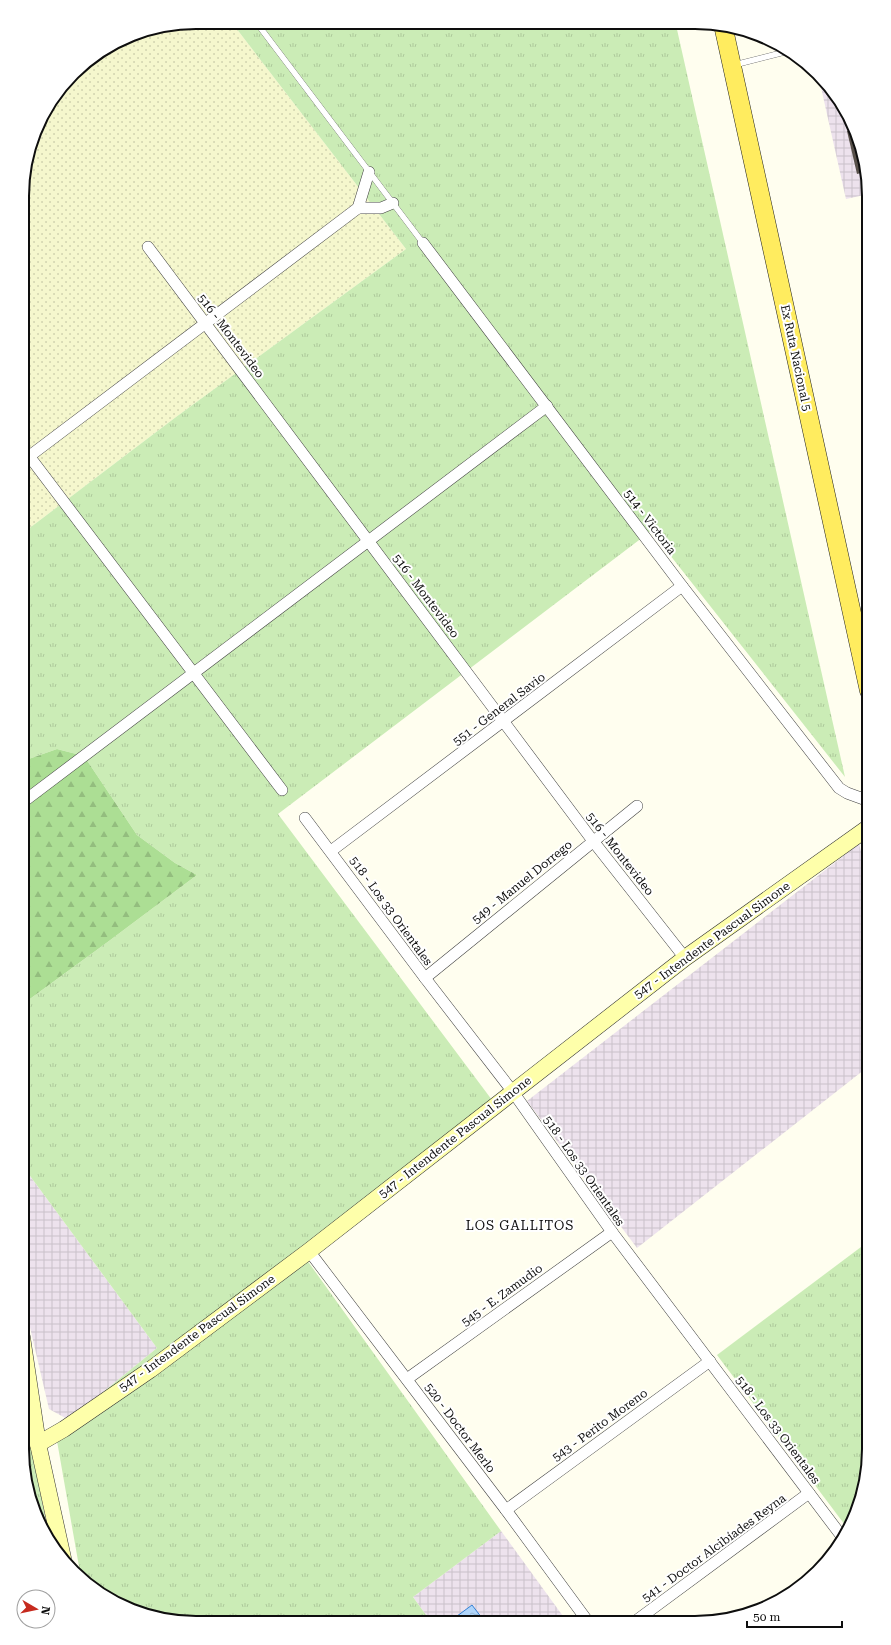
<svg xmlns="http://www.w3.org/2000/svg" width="891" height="1645" viewBox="0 0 891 1645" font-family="'Roboto Serif',serif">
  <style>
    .industrial { fill: url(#industrial-grid) }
    .farmland { fill: url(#farmland-dots) }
    .grass { fill: url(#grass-tufts) }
    .forest { fill: url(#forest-firs) }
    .water { fill: url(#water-ripples); stroke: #3380d5 }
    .building { fill: #575049 }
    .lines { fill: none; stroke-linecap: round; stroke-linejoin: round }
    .lane-casing { stroke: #414141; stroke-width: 6 }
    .street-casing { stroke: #414141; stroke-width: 12 }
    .secondary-casing { stroke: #303030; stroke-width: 17 }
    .primary-casing { stroke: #1f1f1f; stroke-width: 19 }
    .lane { stroke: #fff; stroke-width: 5.5 }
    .street { stroke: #fff; stroke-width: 11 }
    .secondary { stroke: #feffaa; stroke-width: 16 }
    .primary { stroke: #ffec5f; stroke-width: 18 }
    .labels { text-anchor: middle; stroke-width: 4; stroke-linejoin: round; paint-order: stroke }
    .street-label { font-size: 12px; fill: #0e0e0e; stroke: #fff }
    .neighbourhood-label { font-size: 13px; letter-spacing: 1px; fill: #0e0e0e; stroke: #fff }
    .rim { fill: none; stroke: #0e0e0e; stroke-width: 2 }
  </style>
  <defs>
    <pattern id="industrial-grid" width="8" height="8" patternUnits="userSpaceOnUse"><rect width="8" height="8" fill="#ede2ed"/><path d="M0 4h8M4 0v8" fill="none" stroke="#cac1ca"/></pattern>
    <pattern id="farmland-dots" width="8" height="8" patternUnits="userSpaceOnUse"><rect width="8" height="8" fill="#f5f7cd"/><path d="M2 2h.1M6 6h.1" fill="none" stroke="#d1d3af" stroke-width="1.8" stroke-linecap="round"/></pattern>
    <pattern id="grass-tufts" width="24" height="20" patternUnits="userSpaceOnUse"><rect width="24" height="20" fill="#cbecb6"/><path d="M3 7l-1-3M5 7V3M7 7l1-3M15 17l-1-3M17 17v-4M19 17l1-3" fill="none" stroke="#adc99b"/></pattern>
    <pattern id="forest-firs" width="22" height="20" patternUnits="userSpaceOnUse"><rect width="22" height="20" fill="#acde94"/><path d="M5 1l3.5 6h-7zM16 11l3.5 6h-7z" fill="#93bd7e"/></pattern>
    <pattern id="water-ripples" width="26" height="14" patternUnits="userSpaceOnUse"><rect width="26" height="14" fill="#b0d5fa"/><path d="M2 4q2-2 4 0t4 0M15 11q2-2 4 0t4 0" fill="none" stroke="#96b6d5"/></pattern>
  </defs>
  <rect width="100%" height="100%" fill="#fffeef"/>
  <g class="industrial">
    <path d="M 818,74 L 840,99 L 860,140 L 869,194 L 846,199 Z"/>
    <path d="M 859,844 L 869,881 L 869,1066 L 637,1248 L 527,1101 Z"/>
    <path d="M 22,1165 L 157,1348 L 69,1420 L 49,1409 L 22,1293 Z"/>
    <path d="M 501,1531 L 568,1623 L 431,1622 L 413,1597 Z"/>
  </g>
  <path class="farmland" d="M 196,22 L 244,22 L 236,28 L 406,249 L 176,417 L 23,533 L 23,173 L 40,119 L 81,65 L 129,35 Z"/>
  <g class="grass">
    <path d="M 244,22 L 676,25 L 845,777 L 651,531 L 278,814 L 492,1100 L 299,1249 L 501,1531 L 413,1597 L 431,1622 L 173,1621 L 129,1610 L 90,1587 L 81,1578 L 57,1441 L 69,1420 L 157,1348 L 22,1165 L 23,1004 L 109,941 L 197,875 L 175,863 L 137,835 L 84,756 L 57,749 L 23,761 L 23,533 L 176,417 L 406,249 L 236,28 Z"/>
    <path d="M 869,1241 L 869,1461 L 856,1516 L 848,1529 L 717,1355 Z"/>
    <path d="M 22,1394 L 50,1544 L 31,1505 L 22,1449 Z"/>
  </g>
  <path class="forest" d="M 57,749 L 84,756 L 137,835 L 175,863 L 197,875 L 109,941 L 23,1004 L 23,761 Z"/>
  <path class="water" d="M 472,1605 L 485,1622 L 449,1622 Z"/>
  <path class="building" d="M 855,129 L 860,140 L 865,172 L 857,174 L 847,131 Z"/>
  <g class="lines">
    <g class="lane-casing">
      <g id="lane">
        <path d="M 256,22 L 423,243"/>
        <path d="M 734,65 L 789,51"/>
      </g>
    </g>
    <g class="street-casing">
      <g id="street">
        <path d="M 369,172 L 358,208 L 381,208 L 393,203"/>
        <path d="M 423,243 L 682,586 L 839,788 L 847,793 L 869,801"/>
        <path d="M 148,247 L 593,841 L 685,958"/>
        <path d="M 23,448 L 282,790"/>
        <path d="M 23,461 L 358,208"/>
        <path d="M 23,802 L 547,406"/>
        <path d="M 305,818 L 425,978 L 513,1092 L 612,1232 L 843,1538"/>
        <path d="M 331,851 L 682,586"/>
        <path d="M 425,978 L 637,806"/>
        <path d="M 309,1251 L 506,1510 L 589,1623"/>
        <path d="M 407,1379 L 612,1232"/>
        <path d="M 506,1510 L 710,1361"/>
        <path d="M 633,1623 L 809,1493"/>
      </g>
    </g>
    <g class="secondary-casing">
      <g id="secondary">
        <path d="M 22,1337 L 38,1444 L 63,1558"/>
        <path d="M 38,1444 L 64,1429 L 150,1370 L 309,1251 L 685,958 L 869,827"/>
      </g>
    </g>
    <g class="primary-casing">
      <path id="primary" d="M 723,25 L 869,691"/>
    </g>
    <use href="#lane" class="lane"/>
    <use href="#street" class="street"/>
    <use href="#secondary" class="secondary"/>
    <use href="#primary" class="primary"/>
  </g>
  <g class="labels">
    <g class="street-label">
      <text transform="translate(231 336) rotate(53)" y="4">516 - Montevideo</text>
      <text transform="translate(796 358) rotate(78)" y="4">Ex Ruta Nacional 5</text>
      <text transform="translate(650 522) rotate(53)" y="4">514 - Victoria</text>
      <text transform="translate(426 596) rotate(53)" y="4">516 - Montevideo</text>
      <text transform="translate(499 709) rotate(-37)" y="4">551 - General Savio</text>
      <text transform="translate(620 854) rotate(52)" y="4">516 - Montevideo</text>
      <text transform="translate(522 882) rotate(-39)" y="4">549 - Manuel Dorrego</text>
      <text transform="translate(391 911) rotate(54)" y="4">518 - Los 33 Orientales</text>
      <text transform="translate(712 940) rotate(-36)" y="4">547 - Intendente Pascual Simone</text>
      <text transform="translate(455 1137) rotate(-38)" y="4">547 - Intendente Pascual Simone</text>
      <text transform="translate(584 1171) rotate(55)" y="4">518 - Los 33 Orientales</text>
      <text transform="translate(502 1295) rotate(-36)" y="4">545 - E. Zamudio</text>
      <text transform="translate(197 1333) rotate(-36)" y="4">547 - Intendente Pascual Simone</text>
      <text transform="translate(600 1425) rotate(-36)" y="4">543 - Perito Moreno</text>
      <text transform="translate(460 1428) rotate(53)" y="4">520 - Doctor Merlo</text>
      <text transform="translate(778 1430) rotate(53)" y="4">518 - Los 33 Orientales</text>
      <text transform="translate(714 1548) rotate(-36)" y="4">541 - Doctor Alcibíades Reyna</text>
    </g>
    <g class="neighbourhood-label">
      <text x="520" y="1230">LOS GALLITOS</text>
    </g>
  </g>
  <path d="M0 0H891V1645H0ZM196 29H695A167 167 0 0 1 862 196V1449A167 167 0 0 1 695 1616H196A167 167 0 0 1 29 1449V196A167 167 0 0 1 196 29Z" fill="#fff" fill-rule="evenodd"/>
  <path class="rim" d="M196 29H695A167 167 0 0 1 862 196V1449A167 167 0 0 1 695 1616H196A167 167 0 0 1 29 1449V196A167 167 0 0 1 196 29Z"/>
  <g transform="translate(36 1609) rotate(99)"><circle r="19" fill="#ffffff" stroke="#9f9f9f"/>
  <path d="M0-3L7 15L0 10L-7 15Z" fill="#c62a1e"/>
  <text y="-6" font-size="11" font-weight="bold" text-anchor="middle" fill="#0e0e0e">N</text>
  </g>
  <path d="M747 1621v6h95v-6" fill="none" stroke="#0e0e0e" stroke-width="2"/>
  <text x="753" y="1621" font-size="12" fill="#0e0e0e" stroke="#ffffff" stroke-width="3" paint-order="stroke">50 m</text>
</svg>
